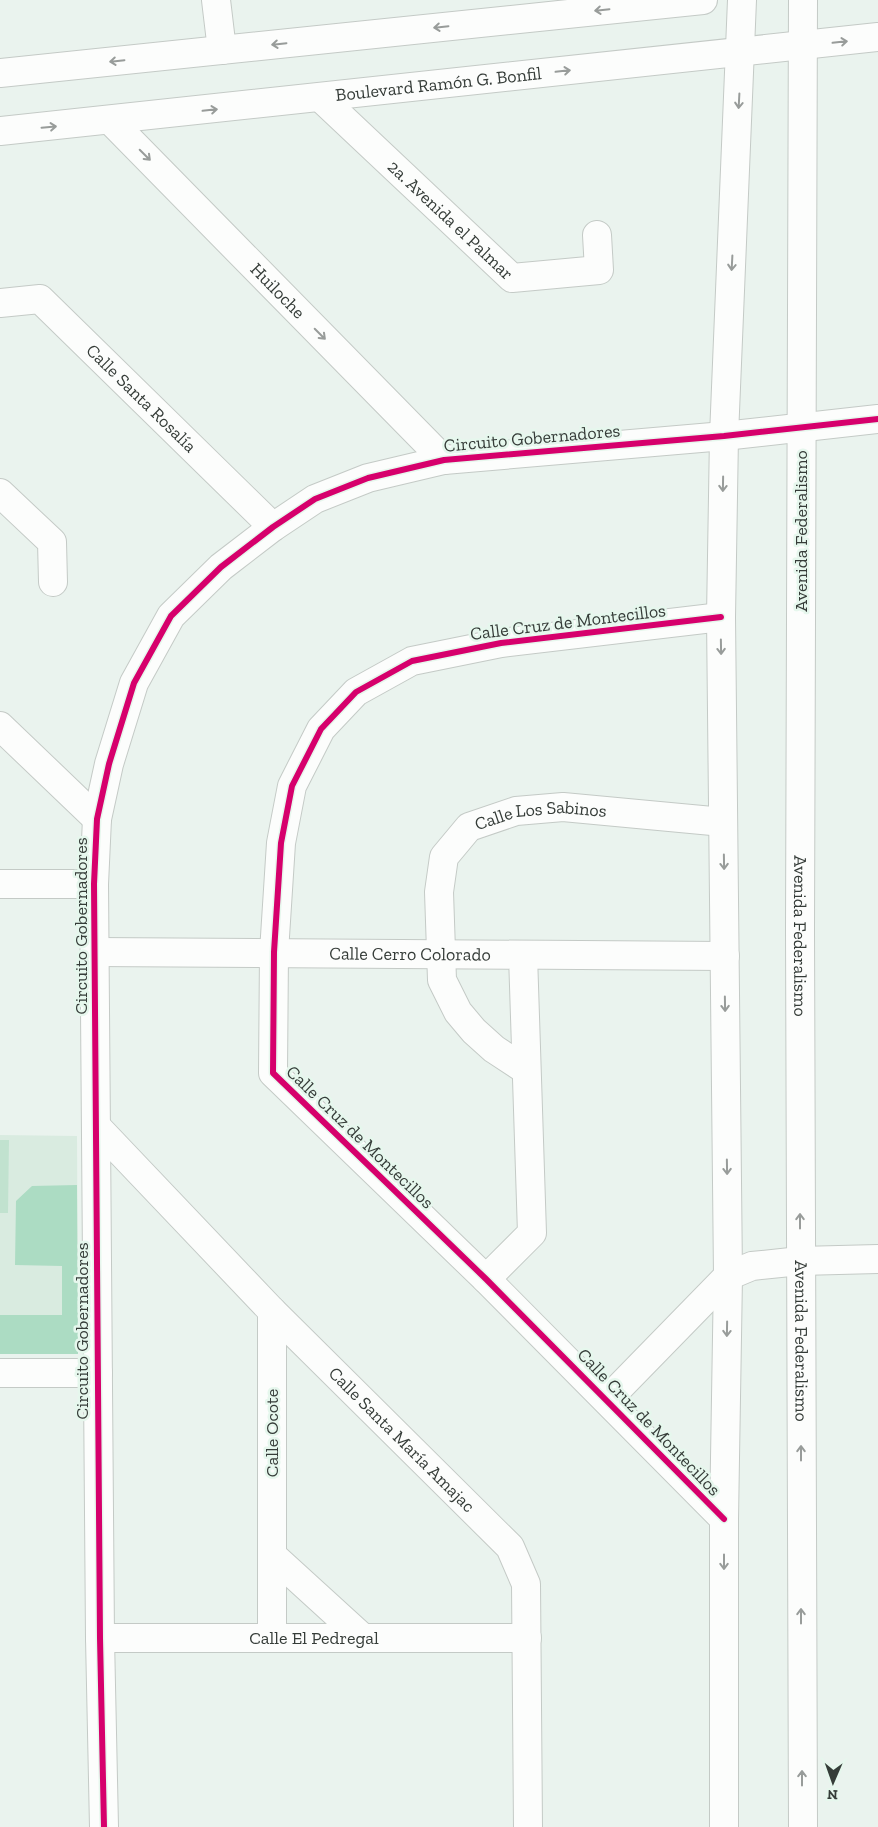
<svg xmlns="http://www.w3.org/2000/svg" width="878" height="1827" viewBox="0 0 878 1827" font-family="'Zilla Slab',serif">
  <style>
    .built { fill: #d9ebe0 }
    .green { fill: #c1e2cf }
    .forest { fill: #acdcc3 }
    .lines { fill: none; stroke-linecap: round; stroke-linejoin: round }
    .minor-casing { stroke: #c4cac6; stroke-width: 30 }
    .secondary-casing { stroke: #c4cac6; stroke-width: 30 }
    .primary-casing { stroke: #c4cac6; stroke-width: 30 }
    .minor { stroke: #fcfdfc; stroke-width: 28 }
    .secondary { stroke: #fcfdfc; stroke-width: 28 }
    .primary { stroke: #fcfdfc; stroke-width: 28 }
    .cycleway-casing { stroke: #e6f7ed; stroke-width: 9 }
    .cycleway { stroke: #d6006c; stroke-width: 6 }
    .oneway { stroke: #989c9a }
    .labels { text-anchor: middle; stroke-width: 5; stroke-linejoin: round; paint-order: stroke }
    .street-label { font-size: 18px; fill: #353c38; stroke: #e6f7ed }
  </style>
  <rect width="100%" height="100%" fill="#eaf3ee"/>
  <path class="built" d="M 0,1135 L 77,1136 L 78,1354 L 0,1354 Z"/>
  <path class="green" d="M 0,1140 L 9,1140 L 8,1213 L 0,1213 Z"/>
  <path class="forest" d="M 77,1185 L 78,1354 L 0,1354 L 0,1315 L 62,1315 L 62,1266 L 15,1265 L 16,1201 L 32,1186 Z"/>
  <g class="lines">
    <g class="minor-casing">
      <g id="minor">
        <path d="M 216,0 L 222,50"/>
        <path id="s1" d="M 321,98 L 512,278 L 599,270 L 597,235"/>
        <path id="s2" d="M 111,121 L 444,460"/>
        <path id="s3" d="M 0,303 L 40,299 L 273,527"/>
        <path d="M 0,493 L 52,542 L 53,582"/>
        <path d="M 721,617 L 501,643 L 412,661 L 356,692 L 321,729 L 292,786 L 281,843 L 274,952 L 273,1073 L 486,1279 L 724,1519"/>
        <path d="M 0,726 L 97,819"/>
        <path d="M 0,884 L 94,884"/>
        <path id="s4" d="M 95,952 L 725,956"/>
        <path id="s5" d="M 526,1070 L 494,1049 L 474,1031 L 458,1012 L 442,980 L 439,892 L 444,857 L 469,827 L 516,811 L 563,807 L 723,822"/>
        <path id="s6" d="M 96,1126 L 272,1311 L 510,1547 L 526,1584 L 528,1827"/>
        <path d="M 486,1279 L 532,1233 L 523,955"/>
        <path d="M 0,1373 L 98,1373"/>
        <path d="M 607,1400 L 728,1276 L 752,1266 L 800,1261 L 878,1259"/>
        <path d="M 272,1555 L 363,1638"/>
        <path id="s7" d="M 100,1638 L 527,1638"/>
        <path d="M 272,1638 L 272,1311"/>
        <path d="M 104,1827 L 100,1638 L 94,884 L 97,819 L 109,764 L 134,683 L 171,616 L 221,567 L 273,527 L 315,499 L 368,478 L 444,460 L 724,436 L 878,419"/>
      </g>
    </g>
    <g class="secondary-casing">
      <g id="secondary">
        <path id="s8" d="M 803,0 L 800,930 L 803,1827"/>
        <path d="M 724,1827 L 724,1519 L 728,1276 L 721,617 L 724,436 L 742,0"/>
      </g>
    </g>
    <g class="primary-casing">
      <g id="primary">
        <path d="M 0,73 L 703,0"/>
        <path id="s9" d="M 0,131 L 878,37"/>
      </g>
    </g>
    <use href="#minor" class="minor"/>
    <use href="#secondary" class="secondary"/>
    <use href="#primary" class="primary"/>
    <g class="cycleway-casing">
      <g id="cycleway">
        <path d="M 721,617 L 501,643 L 412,661 L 356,692 L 321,729 L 292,786 L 281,843 L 274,952 L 273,1073 L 486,1279 L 724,1519"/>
        <path d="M 104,1827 L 100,1638 L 94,884 L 97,819 L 109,764 L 134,683 L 171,616 L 221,567 L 273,527 L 315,499 L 368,478 L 444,460 L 724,436 L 878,419"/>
      </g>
    </g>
    <use href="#cycleway" class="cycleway"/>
  </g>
  <defs><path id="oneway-shaft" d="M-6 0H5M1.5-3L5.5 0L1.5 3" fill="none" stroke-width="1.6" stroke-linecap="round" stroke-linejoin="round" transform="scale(1.25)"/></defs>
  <g class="oneway">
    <use href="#oneway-shaft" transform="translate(602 10) rotate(174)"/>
    <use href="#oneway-shaft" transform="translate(441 27) rotate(174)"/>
    <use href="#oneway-shaft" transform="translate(840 42) rotate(-6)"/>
    <use href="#oneway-shaft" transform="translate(279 44) rotate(174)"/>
    <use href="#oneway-shaft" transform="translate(117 61) rotate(174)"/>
    <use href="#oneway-shaft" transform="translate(563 71) rotate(-6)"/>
    <use href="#oneway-shaft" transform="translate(739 101) rotate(93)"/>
    <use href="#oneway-shaft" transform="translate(210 110) rotate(-6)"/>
    <use href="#oneway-shaft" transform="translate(49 127) rotate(-5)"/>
    <use href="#oneway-shaft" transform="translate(145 155) rotate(45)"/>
    <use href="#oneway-shaft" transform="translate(732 263) rotate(93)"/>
    <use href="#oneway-shaft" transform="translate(320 334) rotate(45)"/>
    <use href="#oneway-shaft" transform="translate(723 484) rotate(91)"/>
    <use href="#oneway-shaft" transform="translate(721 647) rotate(89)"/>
    <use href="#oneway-shaft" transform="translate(724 862) rotate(89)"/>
    <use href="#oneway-shaft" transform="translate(725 1004) rotate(89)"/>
    <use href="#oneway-shaft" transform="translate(727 1167) rotate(89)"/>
    <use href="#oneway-shaft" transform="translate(800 1221) rotate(-90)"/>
    <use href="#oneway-shaft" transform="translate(727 1329) rotate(91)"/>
    <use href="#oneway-shaft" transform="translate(801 1453) rotate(-90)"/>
    <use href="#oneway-shaft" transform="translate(724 1562) rotate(90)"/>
    <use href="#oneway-shaft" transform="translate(801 1616) rotate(-90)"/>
    <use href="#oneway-shaft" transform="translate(802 1778) rotate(-90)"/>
  </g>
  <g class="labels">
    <g class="street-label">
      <text dy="6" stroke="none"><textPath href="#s9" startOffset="441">Boulevard Ramón G. Bonfil</textPath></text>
      <text dy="6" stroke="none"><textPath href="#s1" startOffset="178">2a. Avenida el Palmar</textPath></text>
      <text dy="6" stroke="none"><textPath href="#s2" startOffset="238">Huiloche</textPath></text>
      <text dy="6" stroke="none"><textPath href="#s3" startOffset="182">Calle Santa Rosalía</textPath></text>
      <text transform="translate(532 438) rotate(-5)" y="6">Circuito Gobernadores</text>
      <text transform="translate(801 531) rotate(-90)" y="6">Avenida Federalismo</text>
      <text transform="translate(568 622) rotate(-7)" y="6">Calle Cruz de Montecillos</text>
      <text dy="6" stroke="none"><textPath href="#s5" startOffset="362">Calle Los Sabinos</textPath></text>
      <text transform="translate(81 926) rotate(-90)" y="6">Circuito Gobernadores</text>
      <text dy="6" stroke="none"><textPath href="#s8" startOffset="936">Avenida Federalismo</textPath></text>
      <text dy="6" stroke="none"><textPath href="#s4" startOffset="315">Calle Cerro Colorado</textPath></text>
      <text transform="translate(360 1137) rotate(44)" y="6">Calle Cruz de Montecillos</text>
      <text transform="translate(82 1331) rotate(-90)" y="6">Circuito Gobernadores</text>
      <text dy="6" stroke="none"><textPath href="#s8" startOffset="1341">Avenida Federalismo</textPath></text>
      <text transform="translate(649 1422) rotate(46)" y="6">Calle Cruz de Montecillos</text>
      <text transform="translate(272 1433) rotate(-90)" y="6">Calle Ocote</text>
      <text dy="6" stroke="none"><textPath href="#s6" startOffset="438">Calle Santa María Amajac</textPath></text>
      <text dy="6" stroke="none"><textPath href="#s7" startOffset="214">Calle El Pedregal</textPath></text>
    </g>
  </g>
  <g transform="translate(833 1782) rotate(182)" stroke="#e6f7ed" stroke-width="4" paint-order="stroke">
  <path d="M0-4L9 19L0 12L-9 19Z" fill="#353c38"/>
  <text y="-8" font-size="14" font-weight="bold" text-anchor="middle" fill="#353c38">N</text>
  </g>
</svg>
